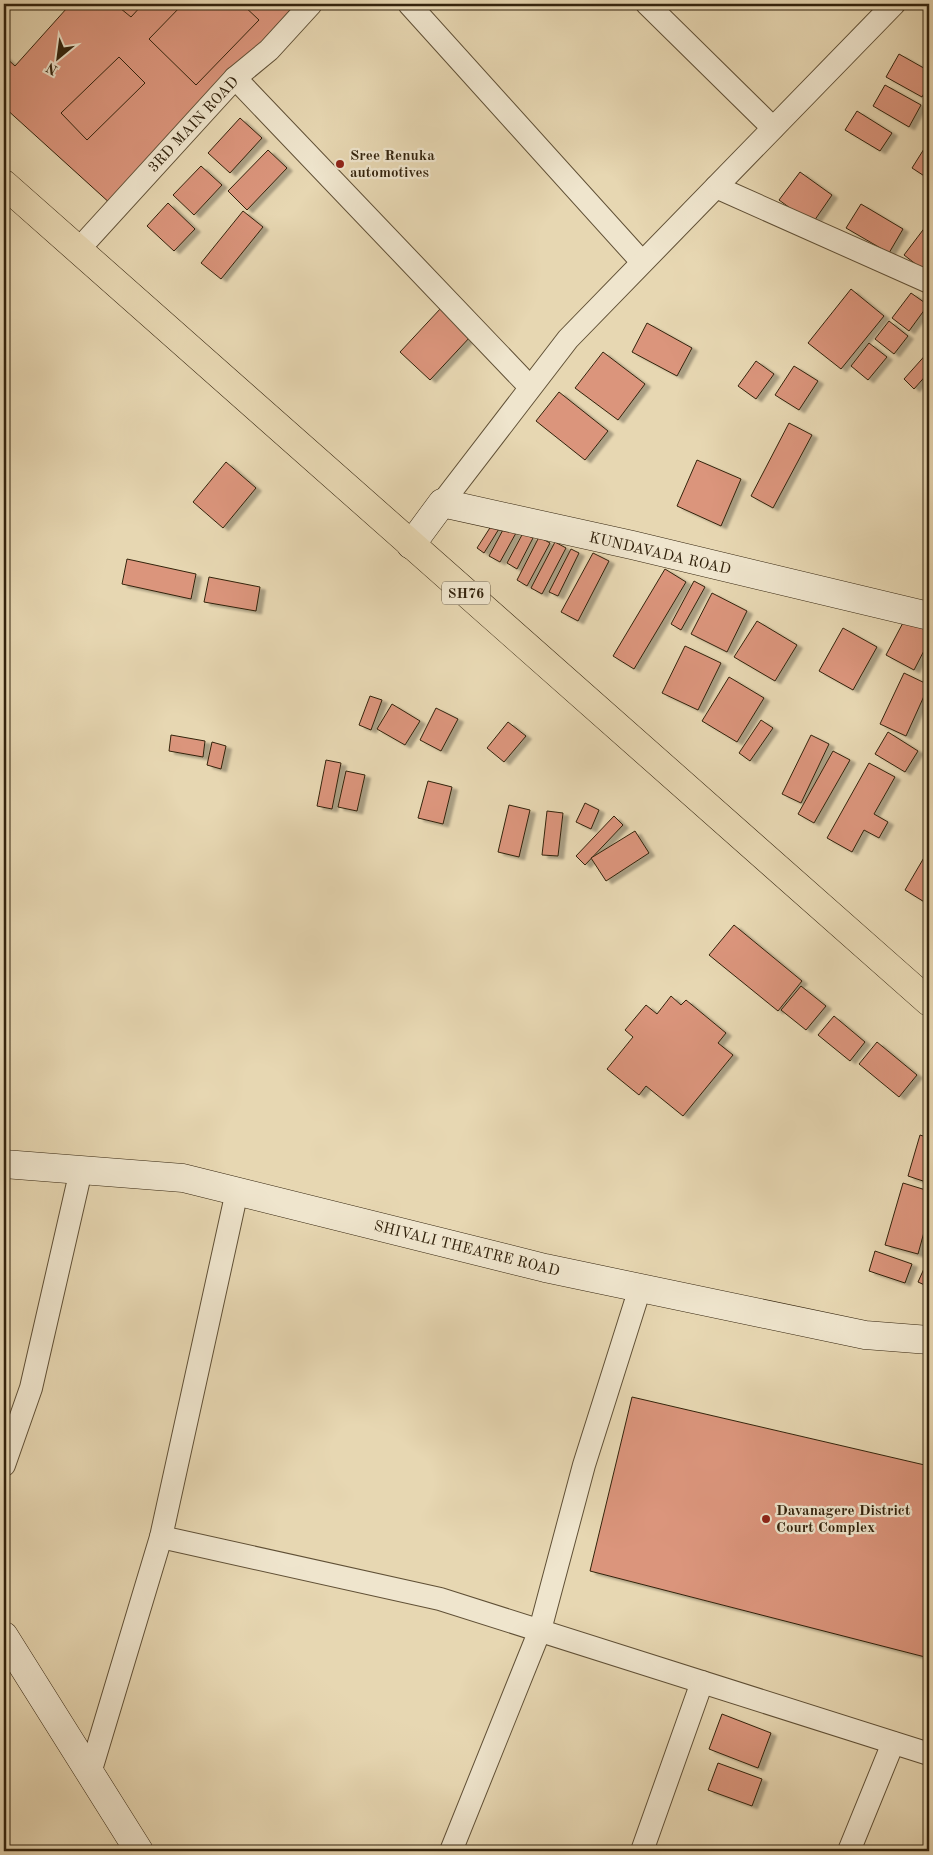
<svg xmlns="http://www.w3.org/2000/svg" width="933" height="1855" viewBox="0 0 933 1855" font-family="'Old Standard TT',serif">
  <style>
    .building { fill: #db957b; stroke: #33230d; filter: url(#shadow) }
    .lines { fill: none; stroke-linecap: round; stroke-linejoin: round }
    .street-casing { stroke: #605036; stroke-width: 24 }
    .secondary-casing { stroke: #33230d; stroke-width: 29 }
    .primary-casing { stroke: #33230d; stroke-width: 29 }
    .street { stroke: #efe5cd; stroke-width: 22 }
    .secondary { stroke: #efe5cd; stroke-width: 28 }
    .primary { stroke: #e7d7b2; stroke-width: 28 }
    .poi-dot { fill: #8f2418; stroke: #efe5cd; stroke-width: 2 }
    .labels { text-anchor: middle; stroke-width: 4.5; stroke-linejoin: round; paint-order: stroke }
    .shield { fill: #efe5cd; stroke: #6b5d47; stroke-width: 1 }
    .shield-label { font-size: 14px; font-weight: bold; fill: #33230d }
    .street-label { font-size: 15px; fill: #33230d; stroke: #efe5cd }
    .poi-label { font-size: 15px; font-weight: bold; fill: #33230d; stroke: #efe5cd; text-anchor: start }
  </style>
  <defs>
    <filter id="shadow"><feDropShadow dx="5.5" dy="3" stdDeviation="1" flood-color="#0004"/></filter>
  </defs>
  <rect width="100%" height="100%" fill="#e7d7b2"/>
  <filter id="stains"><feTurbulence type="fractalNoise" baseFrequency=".004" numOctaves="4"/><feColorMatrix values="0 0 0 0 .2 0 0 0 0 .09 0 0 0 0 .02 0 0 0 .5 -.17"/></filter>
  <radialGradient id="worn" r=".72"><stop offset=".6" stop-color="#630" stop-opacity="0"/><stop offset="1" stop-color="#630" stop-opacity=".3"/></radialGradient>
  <g class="building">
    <path d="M 62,4 L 296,4 L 112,205 L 4,107 L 9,102 L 4,98 L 4,56 L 15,66 L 67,8 Z"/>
    <path d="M 115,4 L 143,4 L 131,17 Z"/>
    <path d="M 183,4 L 242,4 L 259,20 L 196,85 L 149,39 Z"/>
    <path d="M 899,54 L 929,71 L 929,84 L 922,97 L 886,77 Z"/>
    <path d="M 119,57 L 145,83 L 87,140 L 61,113 Z"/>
    <path d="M 885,85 L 921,105 L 909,127 L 873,106 Z"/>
    <path d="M 857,111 L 892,133 L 880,151 L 845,130 Z"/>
    <path d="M 240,118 L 262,138 L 230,173 L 208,153 Z"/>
    <path d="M 929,141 L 929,179 L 912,168 Z"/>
    <path d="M 268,150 L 287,168 L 247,210 L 228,191 Z"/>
    <path d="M 201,166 L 222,185 L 194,215 L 173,195 Z"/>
    <path d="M 800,172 L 832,195 L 812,224 L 779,200 Z"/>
    <path d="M 168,203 L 195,229 L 174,251 L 147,226 Z"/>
    <path d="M 861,204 L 903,229 L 889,253 L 846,228 Z"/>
    <path d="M 243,211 L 263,227 L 221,279 L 201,263 Z"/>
    <path d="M 929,222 L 929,269 L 926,272 L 904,255 Z"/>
    <path d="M 851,289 L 884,316 L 841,369 L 808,343 Z"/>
    <path d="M 911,293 L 928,305 L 909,331 L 892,318 Z"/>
    <path d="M 441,308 L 471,336 L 430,380 L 400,352 Z"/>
    <path d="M 889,321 L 908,336 L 894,354 L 875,339 Z"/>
    <path d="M 647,323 L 692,348 L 677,376 L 632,352 Z"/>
    <path d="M 869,343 L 887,357 L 868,380 L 851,366 Z"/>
    <path d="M 929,351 L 929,372 L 914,389 L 904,379 Z"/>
    <path d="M 603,352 L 645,384 L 618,420 L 575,388 Z"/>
    <path d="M 756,361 L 774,374 L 756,399 L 738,386 Z"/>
    <path d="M 794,366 L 818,381 L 799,410 L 775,395 Z"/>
    <path d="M 559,392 L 608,431 L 585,460 L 536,421 Z"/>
    <path d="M 789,423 L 812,435 L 773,508 L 751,496 Z"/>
    <path d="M 697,460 L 741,479 L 721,526 L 677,506 Z"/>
    <path d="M 226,462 L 256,488 L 223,528 L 193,502 Z"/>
    <path d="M 495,520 L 502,524 L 484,553 L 477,548 Z"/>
    <path d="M 505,526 L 516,533 L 500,562 L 489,556 Z"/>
    <path d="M 523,533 L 533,538 L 517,569 L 507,563 Z"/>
    <path d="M 539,537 L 550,543 L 527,586 L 517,580 Z"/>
    <path d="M 555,542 L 566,548 L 542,594 L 531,588 Z"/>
    <path d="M 571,549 L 579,553 L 558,596 L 549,592 Z"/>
    <path d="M 593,553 L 609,561 L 578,621 L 561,612 Z"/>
    <path d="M 127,559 L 196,574 L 191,599 L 122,584 Z"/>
    <path d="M 665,569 L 686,582 L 634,669 L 613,656 Z"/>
    <path d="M 209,577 L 260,587 L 256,611 L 204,602 Z"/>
    <path d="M 694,581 L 705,587 L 681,630 L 671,624 Z"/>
    <path d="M 712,593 L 747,611 L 727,652 L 691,634 Z"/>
    <path d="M 906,617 L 929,629 L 929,641 L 914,670 L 886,655 Z"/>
    <path d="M 757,621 L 797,645 L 775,681 L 734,657 Z"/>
    <path d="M 843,628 L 877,647 L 853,690 L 819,671 Z"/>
    <path d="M 685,646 L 721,663 L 698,710 L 662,693 Z"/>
    <path d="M 904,673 L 929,685 L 906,736 L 880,724 Z"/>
    <path d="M 729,677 L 764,698 L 737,742 L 702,721 Z"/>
    <path d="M 370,696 L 382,700 L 371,730 L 359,725 Z"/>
    <path d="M 392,704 L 420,721 L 405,745 L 377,729 Z"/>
    <path d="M 436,708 L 458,719 L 441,751 L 420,740 Z"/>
    <path d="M 761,720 L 773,728 L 750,761 L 739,753 Z"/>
    <path d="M 508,722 L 526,736 L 504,762 L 487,748 Z"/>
    <path d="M 888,732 L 918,751 L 905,772 L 875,754 Z"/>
    <path d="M 171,735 L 205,741 L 203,757 L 169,751 Z"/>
    <path d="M 811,735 L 829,744 L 801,803 L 782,794 Z"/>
    <path d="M 212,742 L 226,746 L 221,769 L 207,765 Z"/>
    <path d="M 833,751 L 850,760 L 814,823 L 798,814 Z"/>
    <path d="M 326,760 L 341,763 L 332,809 L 317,806 Z"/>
    <path d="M 869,763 L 895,777 L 874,814 L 888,822 L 879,838 L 864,830 L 852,852 L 827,838 Z"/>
    <path d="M 346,771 L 365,775 L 357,811 L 338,807 Z"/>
    <path d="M 428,781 L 452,787 L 443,824 L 418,818 Z"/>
    <path d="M 585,803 L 599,810 L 591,829 L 576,822 Z"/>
    <path d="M 509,805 L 530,810 L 519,857 L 498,852 Z"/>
    <path d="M 547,811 L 563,813 L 558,856 L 542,855 Z"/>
    <path d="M 614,816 L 623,825 L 585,865 L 576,856 Z"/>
    <path d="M 635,831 L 649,853 L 606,881 L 591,858 Z"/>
    <path d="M 929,849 L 929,898 L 926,903 L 905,890 Z"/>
    <path d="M 734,925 L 802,981 L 778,1011 L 709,955 Z"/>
    <path d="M 801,986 L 826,1006 L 806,1030 L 781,1010 Z"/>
    <path d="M 671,996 L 681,1005 L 686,1000 L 726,1033 L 718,1043 L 733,1055 L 683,1116 L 646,1086 L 639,1095 L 607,1069 L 633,1037 L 625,1030 L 646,1005 L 657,1014 Z"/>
    <path d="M 834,1016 L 865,1042 L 850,1061 L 818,1035 Z"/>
    <path d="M 877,1042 L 917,1075 L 899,1097 L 859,1064 Z"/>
    <path d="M 920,1135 L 929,1138 L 929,1183 L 908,1176 Z"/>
    <path d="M 903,1183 L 929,1191 L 929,1214 L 918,1254 L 885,1245 Z"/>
    <path d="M 875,1251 L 912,1264 L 905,1283 L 869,1271 Z"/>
    <path d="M 927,1262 L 929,1263 L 929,1287 L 918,1282 Z"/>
    <path d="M 632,1397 L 929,1466 L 929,1658 L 590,1571 Z"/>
    <path d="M 722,1714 L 771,1733 L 758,1768 L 709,1749 Z"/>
    <path d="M 718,1763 L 762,1779 L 752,1806 L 708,1790 Z"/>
  </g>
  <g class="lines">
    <g class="street-casing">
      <g id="street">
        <path d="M 409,4 L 642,262"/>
        <path d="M 647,4 L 773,128"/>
        <path d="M 235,78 L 530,387"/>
        <path d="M 716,187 L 929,282"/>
        <path d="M 79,249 L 235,78 L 269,50 L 311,4"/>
        <path d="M 442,503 L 568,339 L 894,4"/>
        <path d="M 237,1191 L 161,1537 L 440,1599 L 929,1754"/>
        <path d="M 4,1465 L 31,1388 L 81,1170"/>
        <path d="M 90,1773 L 161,1537"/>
        <path d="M 451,1851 L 540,1630 L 584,1465 L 640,1288"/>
        <path d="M 642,1851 L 702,1682"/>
        <path d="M 849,1851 L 893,1743"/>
      </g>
    </g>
    <g class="secondary-casing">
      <g id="secondary">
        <path d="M 411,545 L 442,503 L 632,545 L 929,616"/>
        <path d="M 4,1164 L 183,1178 L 545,1268 L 865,1335 L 929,1340"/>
        <path d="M 4,1636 L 139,1851"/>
      </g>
    </g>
    <g class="primary-casing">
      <path id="primary" d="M 4,184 L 929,1002"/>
    </g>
    <use href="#street" class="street"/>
    <use href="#secondary" class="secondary"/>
    <use href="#primary" class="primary"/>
  </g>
  <g class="poi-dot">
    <circle cx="340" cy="164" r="5"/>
    <circle cx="766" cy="1519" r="5"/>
  </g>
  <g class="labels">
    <rect class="shield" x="442" y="581.5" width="48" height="23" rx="4"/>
    <g class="shield-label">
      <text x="466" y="598">SH76</text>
    </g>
    <g class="street-label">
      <text transform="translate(193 124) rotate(-47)" y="5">3RD MAIN ROAD</text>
      <text transform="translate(660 553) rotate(13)" y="5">KUNDAVADA ROAD</text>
      <text transform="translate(467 1248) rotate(14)" y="5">SHIVALI THEATRE ROAD</text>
    </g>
    <g class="poi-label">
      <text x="350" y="160">Sree Renuka<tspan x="350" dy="17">automotives</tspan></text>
      <text x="776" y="1515">Davanagere District<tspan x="776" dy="17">Court Complex</tspan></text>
    </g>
  </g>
  <rect width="933" height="1855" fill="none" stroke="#e7d7b2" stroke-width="20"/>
  <rect x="5" y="5" width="923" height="1845" fill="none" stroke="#33230d" stroke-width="2.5"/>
  <rect x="10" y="10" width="913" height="1835" fill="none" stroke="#33230d"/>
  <g transform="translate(58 58) rotate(209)" stroke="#efe5cd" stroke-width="4" paint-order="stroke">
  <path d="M0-4L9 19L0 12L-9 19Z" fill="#33230d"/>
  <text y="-8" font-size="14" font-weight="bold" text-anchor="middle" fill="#33230d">N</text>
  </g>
  <rect width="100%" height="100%" filter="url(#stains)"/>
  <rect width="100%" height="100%" fill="url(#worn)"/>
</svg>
